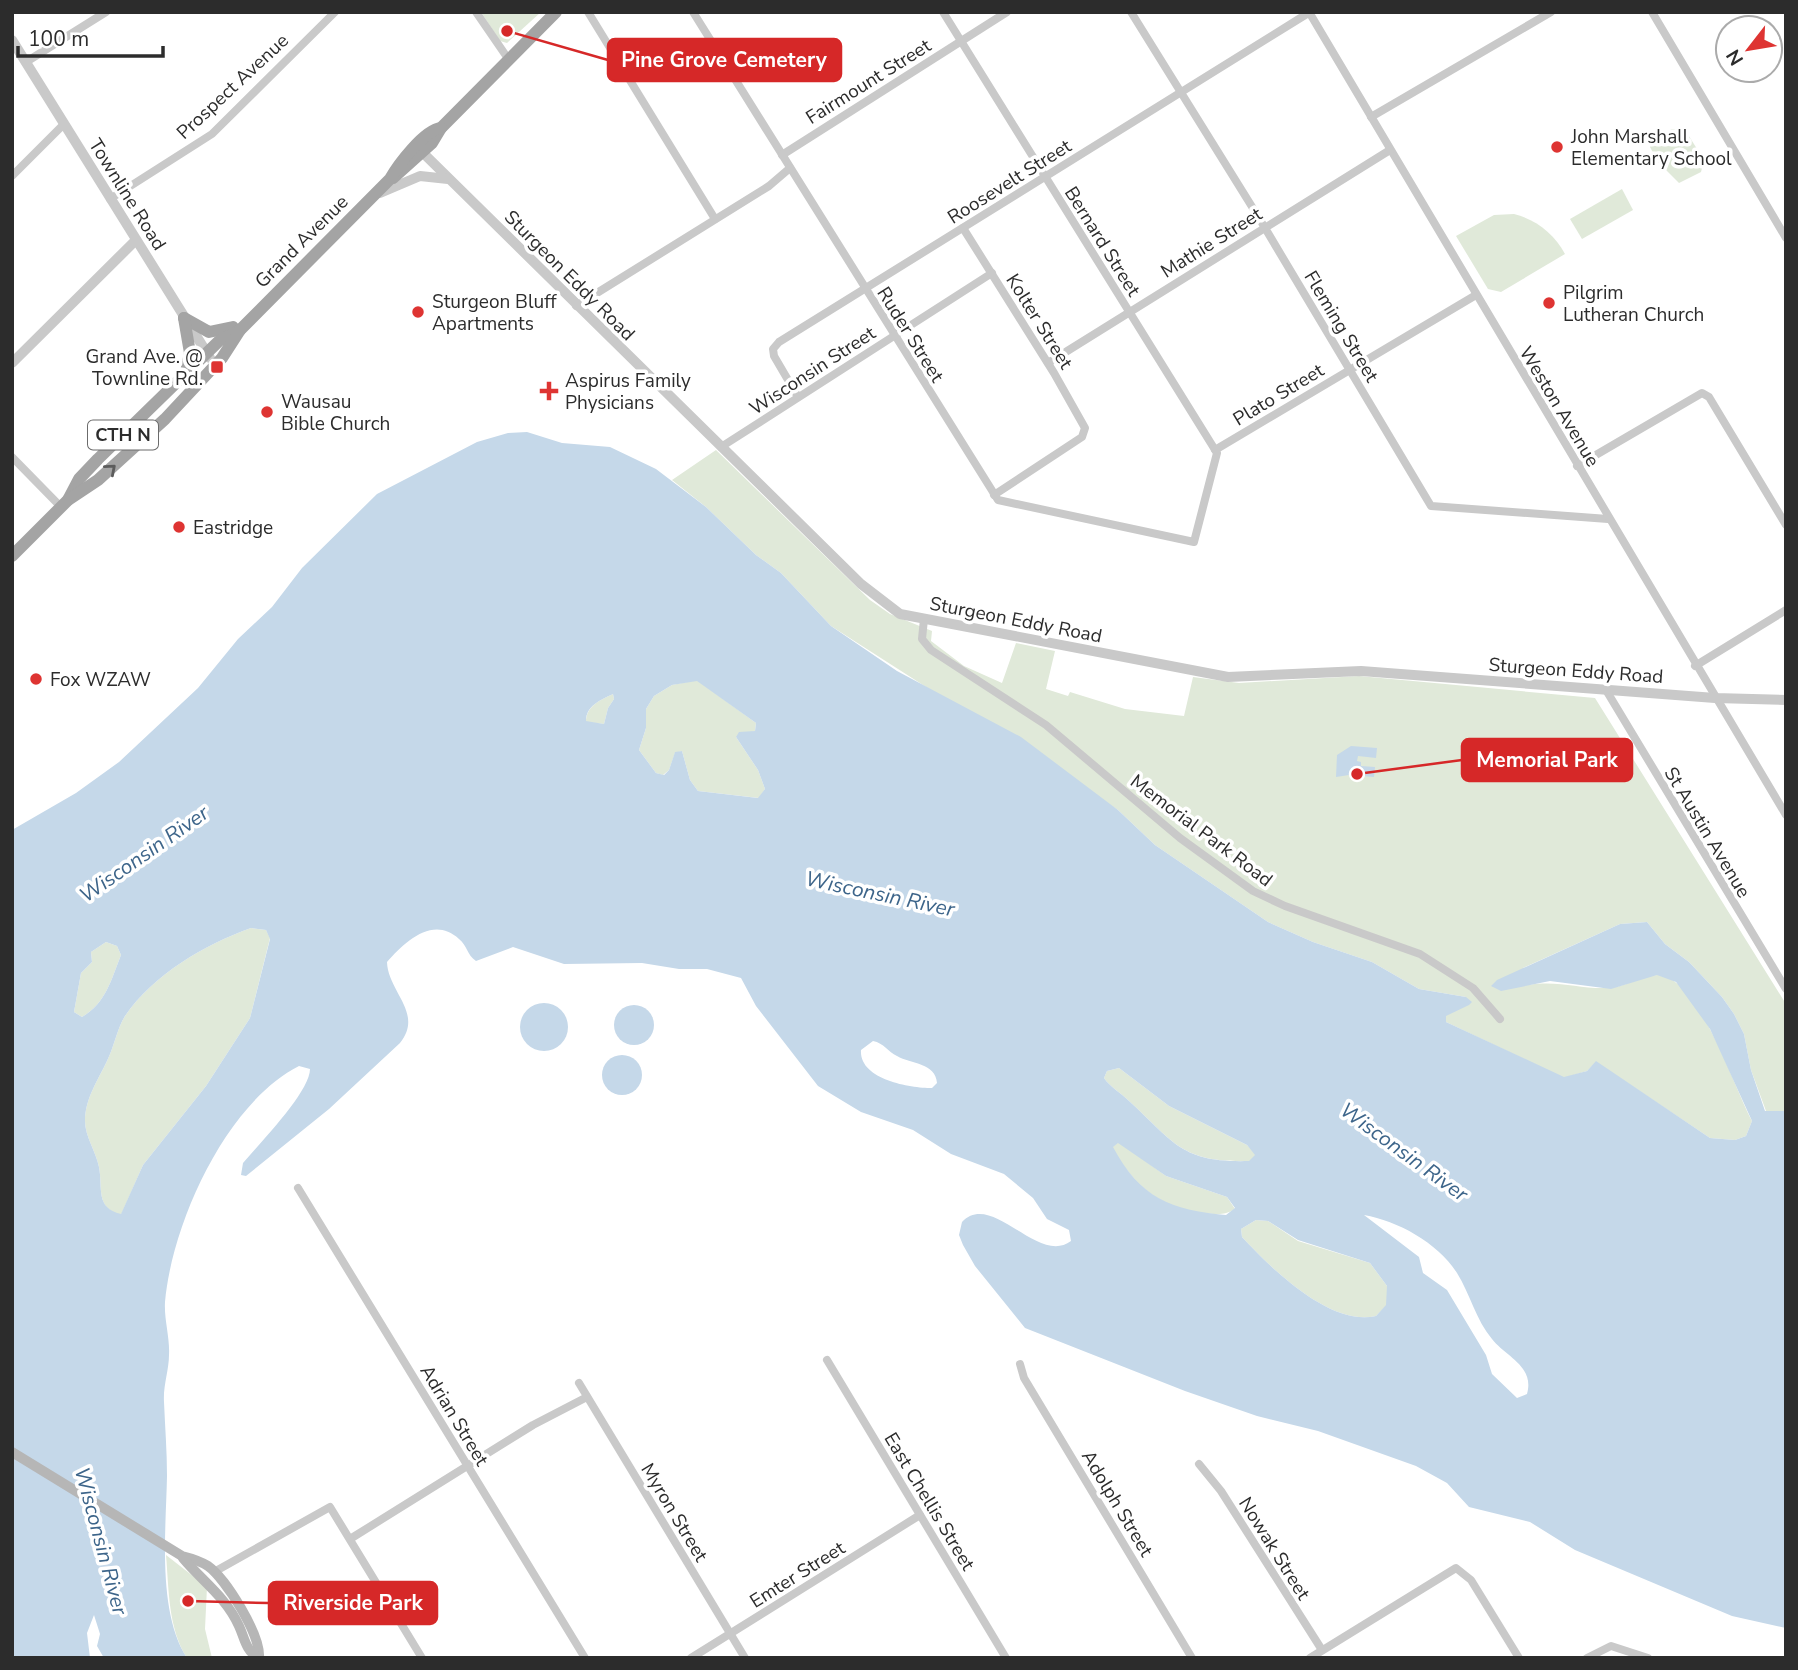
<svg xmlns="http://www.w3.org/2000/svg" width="1798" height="1670" viewBox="0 0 1798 1670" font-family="'Nunito Sans',sans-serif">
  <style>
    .green { fill: #e0e9d9 }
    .water { fill: #c5d8e9; fill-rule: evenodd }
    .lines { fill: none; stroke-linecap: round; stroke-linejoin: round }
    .minor { stroke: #c9c9c9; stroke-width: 8 }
    .tertiary { stroke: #c9c9c9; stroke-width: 10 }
    .secondary { stroke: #b6b6b6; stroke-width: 10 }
    .primary { stroke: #a4a4a4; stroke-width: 12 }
    .oneway { stroke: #5c5c5c }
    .poi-dot { fill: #de3432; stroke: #fff; stroke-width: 2.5 }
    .labels { text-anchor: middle; stroke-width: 7; stroke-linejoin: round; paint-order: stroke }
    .shield { fill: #fff; stroke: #6b6b6b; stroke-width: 2 }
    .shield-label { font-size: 18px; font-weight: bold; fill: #2c2c2c }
    .street-label { font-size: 19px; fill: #2c2c2c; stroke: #fff }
    .poi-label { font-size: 19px; fill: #2c2c2c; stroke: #fff; text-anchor: start }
    .water-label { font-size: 21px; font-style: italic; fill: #3d658a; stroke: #fff }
    .leader { fill: none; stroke: #d62828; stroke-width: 2.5 }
    .callout-dot { fill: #d62828; stroke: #fff; stroke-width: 2.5 }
    .callout { fill: #d62828; stroke: #d62828; stroke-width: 2.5 }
    .callout-label { font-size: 21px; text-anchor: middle; font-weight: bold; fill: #fff }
  </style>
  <rect width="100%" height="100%" fill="#fff"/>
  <g class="green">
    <path d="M 481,12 L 541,12 L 507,43 L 500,41 Z"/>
    <path d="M 1672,129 L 1687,133 L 1704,160 L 1701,172 L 1679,183 L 1658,162 L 1650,147 L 1652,141 Z"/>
    <path d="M 1622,189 L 1633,210 L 1582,239 L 1570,219 Z"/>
    <path d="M 1514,214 C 1537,220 1554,234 1565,254 L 1501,292 L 1488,289 L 1456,236 L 1494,215 Z"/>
    <path d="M 716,450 L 870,600 L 890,614 L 932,631 L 931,641 L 964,666 L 1002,683 L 1016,643 L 1055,651 L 1046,689 L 1068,696 L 1070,692 L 1125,709 L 1184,716 L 1193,677 L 1239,683 L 1359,676 L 1595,698 L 1786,1004 L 1786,1111 L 1766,1111 L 1751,1070 L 1744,1034 L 1734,1014 L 1722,997 L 1689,962 L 1665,944 L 1647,922 L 1620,924 L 1523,968 L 1528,985 C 1558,980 1579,989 1607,988 C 1625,988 1642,974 1659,975 C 1700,979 1734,1088 1752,1121 L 1746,1136 L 1735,1140 L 1710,1138 L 1596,1062 L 1587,1071 L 1564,1078 L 1446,1022 L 1445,1016 L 1466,997 L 1419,989 L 1372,962 L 1313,942 L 1268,922 L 1155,845 L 1118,810 L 831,626 L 781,573 L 756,555 L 706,507 L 672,480 Z"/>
    <path d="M 697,680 L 756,723 L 755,731 L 736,737 L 758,770 L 765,789 L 759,798 L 698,791 L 690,780 L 682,751 L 675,753 L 669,770 L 663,775 L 656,773 L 639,750 L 646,728 L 646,709 L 654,696 L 672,685 Z"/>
    <path d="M 613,694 L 614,699 L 608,708 L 604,724 L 586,722 C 586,706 600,700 613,694 Z"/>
    <path d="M 251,928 L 266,930 L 270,938 L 250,1018 L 206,1086 L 143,1165 L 121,1215 C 95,1208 103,1188 99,1167 C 96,1152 85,1136 85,1121 C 85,1099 98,1080 107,1061 C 114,1047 117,1029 125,1016 C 154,974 204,945 251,928 Z"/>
    <path d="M 106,942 L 117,946 L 121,955 C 111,980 106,1003 82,1017 L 74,1012 L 81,973 L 92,962 L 91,952 Z"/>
    <path d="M 1119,1068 L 1169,1106 L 1247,1145 L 1256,1155 L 1250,1161 C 1181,1163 1174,1142 1128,1100 C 1120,1092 1110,1087 1104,1078 L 1107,1071 Z"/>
    <path d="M 1119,1142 L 1166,1176 L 1227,1197 L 1235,1209 C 1224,1216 1216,1214 1203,1213 C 1161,1209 1132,1184 1112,1147 Z"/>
    <path d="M 1256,1220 L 1268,1221 L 1298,1241 L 1370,1263 L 1387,1286 L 1387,1305 L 1376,1316 C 1330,1327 1270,1267 1242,1237 L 1241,1229 Z"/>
    <path d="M 166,1555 L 207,1587 L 205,1629 L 212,1658 L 187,1658 C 168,1628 169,1590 166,1555 Z"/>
  </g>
  <g class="water">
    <path d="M 527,432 L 562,443 L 610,447 L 656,469 L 706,507 L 756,555 L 781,573 L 831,626 L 897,671 L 1021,737 L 1118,810 L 1155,845 L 1268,922 L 1313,942 L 1372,962 L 1419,989 L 1466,997 L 1472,1002 L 1469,1005 L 1446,1016 L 1446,1022 L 1564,1077 L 1587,1071 L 1596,1061 L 1710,1138 L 1735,1140 L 1746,1136 L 1752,1121 L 1710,1029 L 1676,982 L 1657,975 L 1611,989 L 1550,981 L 1501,991 L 1491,986 L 1497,980 L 1620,924 L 1647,922 L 1665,944 L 1689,962 L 1722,997 L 1734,1014 L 1744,1034 L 1751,1070 L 1765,1111 L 1786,1111 L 1786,1628 L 1732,1616 L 1575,1550 L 1530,1522 L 1469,1507 L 1447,1483 L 1416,1466 L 1318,1431 L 1257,1416 L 1185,1391 L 1025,1328 L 975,1266 L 963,1245 L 959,1235 L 962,1222 C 992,1190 1038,1266 1071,1241 L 1069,1230 L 1047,1219 L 1033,1198 L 1004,1174 L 951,1154 L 913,1130 L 861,1112 L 818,1086 L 756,1006 L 741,978 L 707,969 L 679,969 L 642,963 L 564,964 L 513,947 L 476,961 C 467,955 467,945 459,939 C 433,915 405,942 387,962 C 388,992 424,1013 400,1043 L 329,1109 L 246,1176 L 241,1175 L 243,1163 C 259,1144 310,1092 310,1069 L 299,1066 C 226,1103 172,1223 165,1302 C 164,1320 170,1337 169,1355 C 169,1370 163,1386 164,1402 C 165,1427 167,1451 167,1476 C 166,1530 157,1612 187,1658 L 104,1658 L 97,1646 L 100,1634 L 94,1615 L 87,1633 L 90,1658 L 12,1658 L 12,830 L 76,793 L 119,762 L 198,688 L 238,639 L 272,607 L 302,568 L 377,494 L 477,442 L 508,433 ZM 697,681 L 756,723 L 755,731 L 739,732 L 736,737 L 758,770 L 765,789 L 758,798 L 698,791 L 690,780 L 682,751 L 675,752 L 669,770 L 664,775 L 656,773 L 639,750 L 646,728 L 646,709 L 654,696 L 672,685 ZM 613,694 L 614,699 L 608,708 L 604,724 L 586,721 C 586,706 600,700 613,694 ZM 251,928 L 266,930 L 270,939 L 250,1018 L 206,1086 L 143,1165 L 121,1214 C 95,1208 103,1188 99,1167 C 96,1152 85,1136 85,1121 C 85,1099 98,1080 107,1061 C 114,1047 117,1029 125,1016 C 154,974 204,945 251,928 ZM 106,942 L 117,946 L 121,955 C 111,980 106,1003 82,1017 L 74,1012 L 81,973 L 92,962 L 91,952 ZM 873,1041 C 884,1043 888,1052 897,1056 C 911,1064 936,1063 937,1083 L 932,1088 C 909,1088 859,1079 861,1050 ZM 1119,1068 L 1169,1106 L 1247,1145 L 1255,1155 L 1249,1161 C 1181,1163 1174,1142 1128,1100 C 1120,1092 1110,1087 1104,1078 L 1107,1071 ZM 1118,1143 L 1166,1176 L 1227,1197 L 1235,1208 L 1226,1215 C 1171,1210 1140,1198 1113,1147 ZM 1364,1215 C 1398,1221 1438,1243 1457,1273 C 1470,1294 1476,1320 1492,1339 C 1505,1356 1535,1366 1527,1394 L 1517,1398 L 1492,1374 L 1486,1355 L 1447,1290 L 1423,1273 L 1419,1257 ZM 1256,1220 L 1268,1221 L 1298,1240 L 1370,1263 L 1387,1286 L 1386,1305 L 1376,1316 C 1330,1327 1270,1267 1242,1237 L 1241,1229 Z"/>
    <path d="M 1351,746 L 1377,748 L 1376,758 L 1358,756 L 1357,761 L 1361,762 L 1361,766 L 1375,767 L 1374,777 L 1349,775 L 1336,777 L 1337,755 Z"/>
    <circle cx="544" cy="1027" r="24"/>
    <circle cx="634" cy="1025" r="20"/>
    <circle cx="622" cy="1075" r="20"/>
  </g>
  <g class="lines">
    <g class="minor">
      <path d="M 476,12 L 509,60"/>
      <path d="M 588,12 L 715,219"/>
      <path d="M 693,12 L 998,500 L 1194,542 L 1217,453 L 943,12"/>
      <path d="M 1131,12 L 1259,218 L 1431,506 L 1608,519"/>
      <path d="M 1309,12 L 1786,815"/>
      <path d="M 1652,12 L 1786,238"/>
      <path d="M 26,62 L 106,12"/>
      <path d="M 1371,117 L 1551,12"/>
      <path d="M 782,155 L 1007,12"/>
      <path d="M 12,176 L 64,124"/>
      <path d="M 110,199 L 212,134 L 335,12"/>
      <path d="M 963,228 L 1054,373 L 1085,428 L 1082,437 L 994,495"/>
      <path d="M 576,306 L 769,186 L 790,168"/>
      <path d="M 1048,363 L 1390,150"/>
      <path d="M 798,397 L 774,356 L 773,349 L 779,342 L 1310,12"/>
      <path d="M 721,447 L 992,273"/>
      <path d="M 1215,450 L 1476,295"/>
      <path d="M 12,457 L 61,507"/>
      <path d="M 1577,466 L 1702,393 L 1709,397 L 1786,525"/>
      <path d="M 924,619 L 922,639 L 931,650 L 1046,725 L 1180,838 L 1253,891 L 1285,906 L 1420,954 L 1473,988 L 1500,1019"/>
      <path d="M 1695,666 L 1786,610"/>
      <path d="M 1606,690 L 1786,989"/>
      <path d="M 298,1188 L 585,1658"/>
      <path d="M 827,1360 L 1006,1658"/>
      <path d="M 1020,1364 L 1024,1378 L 1192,1658"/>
      <path d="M 579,1383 L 745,1658"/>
      <path d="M 1199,1464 L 1221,1491 L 1322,1650"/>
      <path d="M 350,1539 L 533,1425 L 587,1397"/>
      <path d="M 214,1572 L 330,1507 L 422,1658"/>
      <path d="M 691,1658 L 920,1515"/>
      <path d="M 1310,1658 L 1456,1568 L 1471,1580 L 1519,1658"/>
      <path d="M 1587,1658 L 1611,1646 L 1648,1658"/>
    </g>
    <g class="tertiary">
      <path d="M 12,40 L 210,358"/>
      <path d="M 418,148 L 861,584 L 900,614 L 1228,677 L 1361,671 L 1715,698 L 1786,700"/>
      <path d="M 380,193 L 420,176 L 448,179"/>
      <path d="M 12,363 L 136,240"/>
    </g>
    <g class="secondary">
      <path d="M 12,1452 L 182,1556 C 190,1558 200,1561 208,1566 C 226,1579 261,1635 259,1658"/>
      <path d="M 183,1558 C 202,1581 226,1597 239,1626 C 245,1639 245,1649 258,1658"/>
    </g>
    <g class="primary">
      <path d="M 393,178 L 432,143 L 441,128 L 556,12"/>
      <path d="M 184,318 L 209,332 L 233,327"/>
      <path d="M 184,318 L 190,353 L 186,372"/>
      <path d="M 68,500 L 79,479 L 98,459 L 219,341 L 240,330"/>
      <path d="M 12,556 L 68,500 L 98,480 L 165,419 L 222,358 L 240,330 L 390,179 C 398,165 424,130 441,128"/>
    </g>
  </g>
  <defs><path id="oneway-chevron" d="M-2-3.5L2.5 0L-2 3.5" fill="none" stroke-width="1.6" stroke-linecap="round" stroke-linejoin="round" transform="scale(1.75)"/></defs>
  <use class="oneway" href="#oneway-chevron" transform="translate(111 469) rotate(-41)"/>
  <g class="poi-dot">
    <circle cx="1557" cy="147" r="7"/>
    <circle cx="1549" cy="303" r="7"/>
    <circle cx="418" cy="312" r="7"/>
    <rect x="210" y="360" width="14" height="14" rx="3.5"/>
    <path d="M545.5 380.5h7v7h7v7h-7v7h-7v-7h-7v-7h7z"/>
    <circle cx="267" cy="412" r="7"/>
    <circle cx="179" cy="527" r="7"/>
    <circle cx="36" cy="679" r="7"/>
  </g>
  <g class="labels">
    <rect class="shield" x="88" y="420.5" width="70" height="29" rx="5"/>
    <g class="shield-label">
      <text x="123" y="441">CTH N</text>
    </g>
    <g class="street-label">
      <text transform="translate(868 81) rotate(-32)" y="7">Fairmount Street</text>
      <text transform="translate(232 86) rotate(-43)" y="7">Prospect Avenue</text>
      <text transform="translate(1009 181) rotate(-32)" y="7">Roosevelt Street</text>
      <text transform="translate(128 194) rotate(58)" y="7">Townline Road</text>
      <text transform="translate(301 241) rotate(-45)" y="7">Grand Avenue</text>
      <text transform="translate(1103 241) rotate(58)" y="7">Bernard Street</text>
      <text transform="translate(1211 242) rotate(-32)" y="7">Mathie Street</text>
      <text transform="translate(570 275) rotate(45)" y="7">Sturgeon Eddy Road</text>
      <text transform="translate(1040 321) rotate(58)" y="7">Kolter Street</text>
      <text transform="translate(1342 326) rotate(59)" y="7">Fleming Street</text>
      <text transform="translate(911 334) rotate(58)" y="7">Ruder Street</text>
      <text transform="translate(812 370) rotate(-33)" y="7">Wisconsin Street</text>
      <text transform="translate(1278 394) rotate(-31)" y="7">Plato Street</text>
      <text transform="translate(1560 406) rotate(59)" y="7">Weston Avenue</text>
      <text transform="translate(1016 619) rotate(11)" y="7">Sturgeon Eddy Road</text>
      <text transform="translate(1576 670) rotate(4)" y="7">Sturgeon Eddy Road</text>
      <text transform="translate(1202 830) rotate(37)" y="7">Memorial Park Road</text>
      <text transform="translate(1708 832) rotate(59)" y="7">St Austin Avenue</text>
      <text transform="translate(455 1415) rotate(59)" y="7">Adrian Street</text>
      <text transform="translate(930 1501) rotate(59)" y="7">East Chellis Street</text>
      <text transform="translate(1118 1503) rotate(59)" y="7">Adolph Street</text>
      <text transform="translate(675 1512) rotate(59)" y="7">Myron Street</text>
      <text transform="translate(1275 1548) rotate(58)" y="7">Nowak Street</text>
      <text transform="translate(797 1574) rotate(-32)" y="7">Emter Street</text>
    </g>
    <g class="poi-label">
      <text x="1571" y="143">John Marshall<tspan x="1571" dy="22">Elementary School</tspan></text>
      <text x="1563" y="299">Pilgrim<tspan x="1563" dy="22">Lutheran Church</tspan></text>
      <text x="432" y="308">Sturgeon Bluff<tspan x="432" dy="22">Apartments</tspan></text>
      <text x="203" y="363" text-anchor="end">Grand Ave. @<tspan x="203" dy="22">Townline Rd.</tspan></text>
      <text x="565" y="387">Aspirus Family<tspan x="565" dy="22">Physicians</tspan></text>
      <text x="281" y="408">Wausau<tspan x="281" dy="22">Bible Church</tspan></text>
      <text x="193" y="534">Eastridge</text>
      <text x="50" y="686">Fox WZAW</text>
    </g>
    <g class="water-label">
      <text transform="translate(144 854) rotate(-35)" y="7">Wisconsin River</text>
      <text transform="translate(880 894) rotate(12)" y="7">Wisconsin River</text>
      <text transform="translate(1404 1152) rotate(36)" y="7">Wisconsin River</text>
      <text transform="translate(101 1541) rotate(75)" y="7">Wisconsin River</text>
    </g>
  </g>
  <path class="leader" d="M507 31L608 60M1357 774L1462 760M188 1601L269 1603"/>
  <g class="callout-dot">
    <circle cx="507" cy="31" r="7"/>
    <circle cx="1357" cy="774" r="7"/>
    <circle cx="188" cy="1601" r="7"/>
  </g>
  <g class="callout">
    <rect x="608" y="39" width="233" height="42" rx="7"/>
    <rect x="1462" y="739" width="170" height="42" rx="7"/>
    <rect x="269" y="1582" width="168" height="42" rx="7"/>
  </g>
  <g class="callout-label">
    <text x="724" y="67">Pine Grove Cemetery</text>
    <text x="1547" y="767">Memorial Park</text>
    <text x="353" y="1610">Riverside Park</text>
  </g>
  <rect width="1798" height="1670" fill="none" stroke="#2c2c2c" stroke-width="28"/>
  <g transform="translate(1749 49) rotate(239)"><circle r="33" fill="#ffffff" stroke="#ababab" stroke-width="2"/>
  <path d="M0-5L12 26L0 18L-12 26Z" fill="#de3432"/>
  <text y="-10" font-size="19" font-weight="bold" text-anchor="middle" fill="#2c2c2c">N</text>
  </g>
  <path d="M18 46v10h145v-10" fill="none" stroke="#2c2c2c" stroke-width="3.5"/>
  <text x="28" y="46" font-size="21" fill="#2c2c2c" stroke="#ffffff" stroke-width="5" paint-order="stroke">100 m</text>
</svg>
